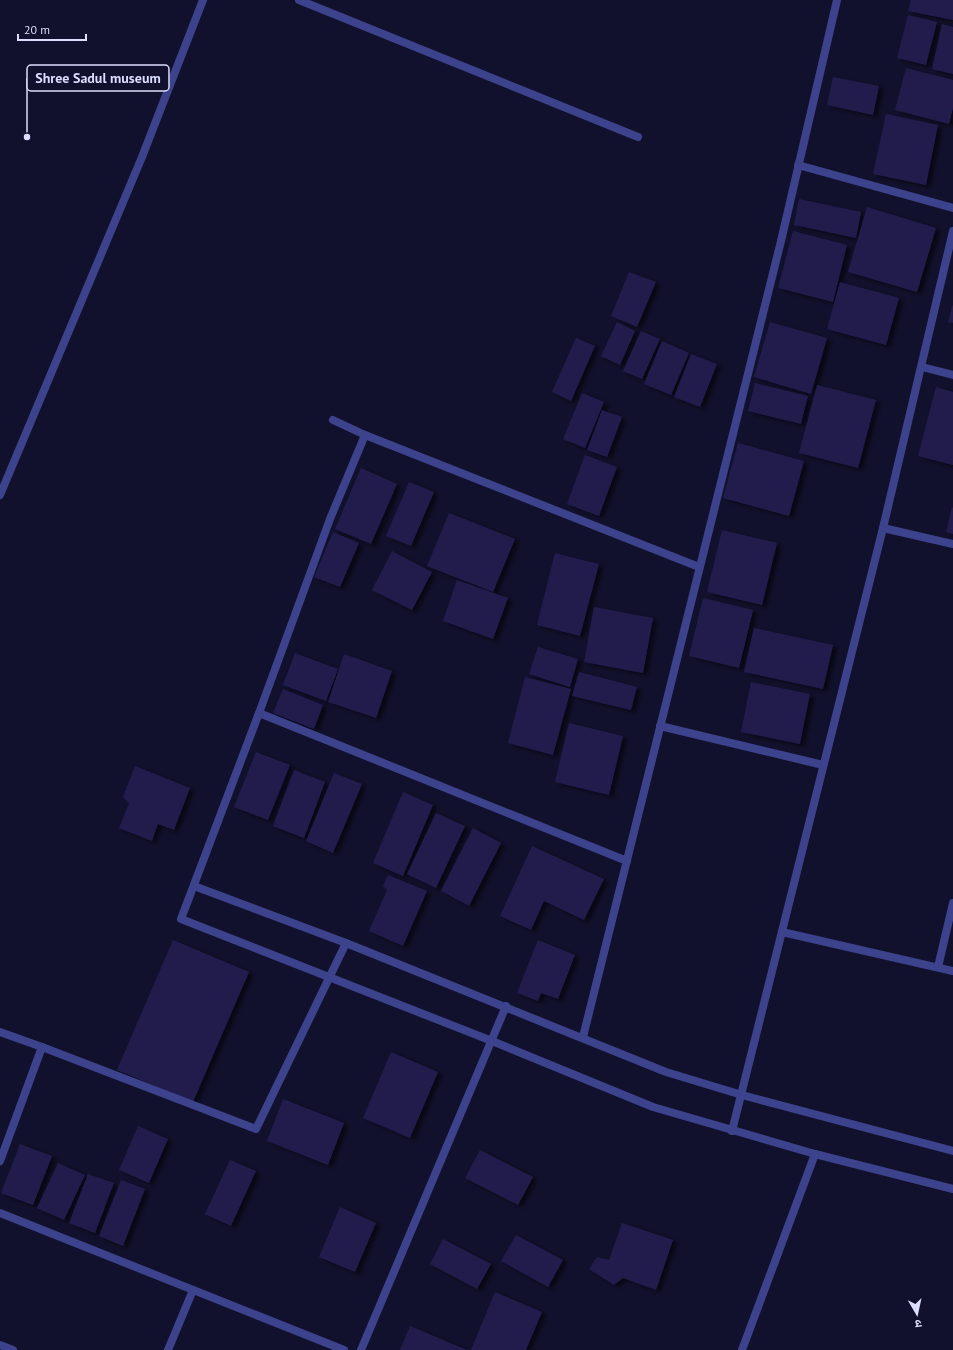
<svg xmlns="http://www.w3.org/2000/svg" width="953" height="1350" viewBox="0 0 953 1350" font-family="'PT Sans','Noto Sans Devanagari',sans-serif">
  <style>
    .building { fill: #201d4e; filter: url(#shadow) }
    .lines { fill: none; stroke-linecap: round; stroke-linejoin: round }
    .service { stroke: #3c438c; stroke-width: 8 }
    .minor { stroke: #3c438c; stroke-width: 8 }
    .leader { fill: none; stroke: #dddeff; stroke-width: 1.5 }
    .callout-dot { fill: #dddeff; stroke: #12112d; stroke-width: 1.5 }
    .callout { fill: #12112d; stroke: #dddeff; stroke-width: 1.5 }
    .callout-label { font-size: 14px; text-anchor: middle; font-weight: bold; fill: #dddeff }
  </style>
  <defs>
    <filter id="shadow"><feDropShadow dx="4.5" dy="2.5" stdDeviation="2" flood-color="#0009"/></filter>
  </defs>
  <rect width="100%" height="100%" fill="#12112d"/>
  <g class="building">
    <path d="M 911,0 L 953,0 L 953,20 L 908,11 Z"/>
    <path d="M 908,15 L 937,22 L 926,65 L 897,58 Z"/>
    <path d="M 942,24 L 953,27 L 953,74 L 932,69 Z"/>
    <path d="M 906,68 L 953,80 L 953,108 L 949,124 L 895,110 Z"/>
    <path d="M 833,77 L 879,86 L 873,115 L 827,105 Z"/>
    <path d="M 886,114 L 938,125 L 926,185 L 873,174 Z"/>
    <path d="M 799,199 L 861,212 L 856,238 L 794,225 Z"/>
    <path d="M 867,207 L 936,228 L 917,292 L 848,272 Z"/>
    <path d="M 793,231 L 847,245 L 833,302 L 778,288 Z"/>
    <path d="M 629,272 L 656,282 L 637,327 L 611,316 Z"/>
    <path d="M 840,282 L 899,298 L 886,345 L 827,329 Z"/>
    <path d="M 953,304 L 953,323 L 948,322 Z"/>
    <path d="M 617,322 L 635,331 L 620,365 L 601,356 Z"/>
    <path d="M 770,322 L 827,338 L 811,394 L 754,377 Z"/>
    <path d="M 641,331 L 660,339 L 642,379 L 623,371 Z"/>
    <path d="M 576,338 L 595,346 L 571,401 L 552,392 Z"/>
    <path d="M 662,341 L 689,353 L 671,395 L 644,384 Z"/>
    <path d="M 691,354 L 717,364 L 700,407 L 674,397 Z"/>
    <path d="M 755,383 L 808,396 L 801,424 L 748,411 Z"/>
    <path d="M 817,385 L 876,400 L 858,468 L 799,453 Z"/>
    <path d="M 936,387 L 953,392 L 953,465 L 918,456 Z"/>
    <path d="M 582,393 L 604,402 L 585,448 L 563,439 Z"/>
    <path d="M 602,410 L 622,417 L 607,457 L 587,450 Z"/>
    <path d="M 738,443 L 804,461 L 789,516 L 723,498 Z"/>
    <path d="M 585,455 L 617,467 L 599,516 L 567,504 Z"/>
    <path d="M 361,468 L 397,484 L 371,544 L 335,529 Z"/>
    <path d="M 409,482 L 434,492 L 411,546 L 386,536 Z"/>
    <path d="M 952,507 L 953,508 L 953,534 L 946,532 Z"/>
    <path d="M 449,513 L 515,539 L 493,592 L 427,566 Z"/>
    <path d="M 722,530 L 777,543 L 762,605 L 707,592 Z"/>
    <path d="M 333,532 L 359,543 L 340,587 L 314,577 Z"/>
    <path d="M 392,551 L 432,572 L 412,610 L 372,590 Z"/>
    <path d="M 555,553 L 599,564 L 580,636 L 537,625 Z"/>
    <path d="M 457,580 L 508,598 L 493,639 L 443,621 Z"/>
    <path d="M 703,598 L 753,610 L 739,668 L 689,656 Z"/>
    <path d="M 594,607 L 653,618 L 643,673 L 584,662 Z"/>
    <path d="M 754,628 L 833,645 L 823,689 L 744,672 Z"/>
    <path d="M 538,647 L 578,659 L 570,687 L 529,674 Z"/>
    <path d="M 295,653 L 338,669 L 326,701 L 283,685 Z"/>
    <path d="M 344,654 L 392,671 L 376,718 L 328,702 Z"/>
    <path d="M 579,672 L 637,687 L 631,710 L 572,696 Z"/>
    <path d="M 525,677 L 571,689 L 553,755 L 508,743 Z"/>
    <path d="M 751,682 L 810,694 L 800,744 L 741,732 Z"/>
    <path d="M 283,689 L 323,705 L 314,729 L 273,713 Z"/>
    <path d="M 569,723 L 623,736 L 609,795 L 555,782 Z"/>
    <path d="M 256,752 L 290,765 L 268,820 L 234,807 Z"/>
    <path d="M 135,766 L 190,788 L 174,830 L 158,824 L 152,841 L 119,828 L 129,803 L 123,797 Z"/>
    <path d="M 294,770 L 325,782 L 304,838 L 273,826 Z"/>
    <path d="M 334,773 L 362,784 L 333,853 L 306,841 Z"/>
    <path d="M 403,792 L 433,805 L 403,876 L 373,863 Z"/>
    <path d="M 436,813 L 465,826 L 436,888 L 407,874 Z"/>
    <path d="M 473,828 L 501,843 L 469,906 L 441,891 Z"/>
    <path d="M 532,846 L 604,879 L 584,920 L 544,901 L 531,930 L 500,916 Z"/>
    <path d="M 388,875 L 427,891 L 403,946 L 369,931 L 387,890 L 383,886 Z"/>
    <path d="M 173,940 L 249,972 L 193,1102 L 117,1070 Z"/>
    <path d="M 538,940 L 575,955 L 558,999 L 541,993 L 538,1001 L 517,993 Z"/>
    <path d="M 391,1052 L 438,1072 L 410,1138 L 363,1118 Z"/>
    <path d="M 283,1099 L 344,1123 L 328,1165 L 267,1141 Z"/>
    <path d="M 138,1126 L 168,1139 L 149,1183 L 119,1170 Z"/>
    <path d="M 20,1144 L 52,1156 L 33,1205 L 1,1193 Z"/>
    <path d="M 480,1150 L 533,1177 L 518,1205 L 465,1178 Z"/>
    <path d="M 230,1160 L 256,1171 L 231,1226 L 205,1214 Z"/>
    <path d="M 58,1163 L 85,1175 L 64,1220 L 37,1208 Z"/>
    <path d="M 88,1174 L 114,1183 L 95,1233 L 69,1223 Z"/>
    <path d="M 121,1180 L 145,1189 L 123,1246 L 99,1236 Z"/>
    <path d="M 340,1207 L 376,1223 L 355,1272 L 319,1257 Z"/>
    <path d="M 622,1223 L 673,1240 L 656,1290 L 623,1278 L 614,1285 L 589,1269 L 597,1257 L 609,1260 Z"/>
    <path d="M 516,1235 L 563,1260 L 548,1287 L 501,1261 Z"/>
    <path d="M 443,1239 L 491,1264 L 477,1289 L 430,1264 Z"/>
    <path d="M 495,1292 L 542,1312 L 526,1350 L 471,1350 Z"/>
    <path d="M 410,1326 L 467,1350 L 400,1350 Z"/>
  </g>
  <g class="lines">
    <path class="service" d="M 299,0 L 638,137"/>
    <g class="minor">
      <path d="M 798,165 L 953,208"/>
      <path d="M 922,367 L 953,375"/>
      <path d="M 333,420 L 365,435 L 699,567"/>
      <path d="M 365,435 L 330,519 L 259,713 L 627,861"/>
      <path d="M 0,495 L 142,157 L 203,0"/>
      <path d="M 883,528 L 953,544"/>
      <path d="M 259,713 L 181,919 L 492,1041 L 653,1107 L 815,1154 L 953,1189"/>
      <path d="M 660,726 L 823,765"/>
      <path d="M 194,886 L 346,943 L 666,1072 L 742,1095 L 953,1151"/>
      <path d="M 782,932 L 953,971"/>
      <path d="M 938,967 L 953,903"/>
      <path d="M 0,1032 L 42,1047"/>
      <path d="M 583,1037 L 781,241 L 837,0"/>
      <path d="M 732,1131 L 883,528 L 953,231"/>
      <path d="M 0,1161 L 42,1047 L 256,1129 L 346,943"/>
      <path d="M 0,1213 L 344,1350"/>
      <path d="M 0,1345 L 13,1350"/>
      <path d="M 168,1350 L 193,1290"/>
      <path d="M 361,1350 L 506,1006"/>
      <path d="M 742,1350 L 815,1154"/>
    </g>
  </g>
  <path class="leader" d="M27 137L27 78"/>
  <circle class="callout-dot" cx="27" cy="137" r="4"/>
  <rect class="callout" x="27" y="65" width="142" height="26" rx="4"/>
  <g class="callout-label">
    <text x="98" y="83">Shree Sadul museum</text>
  </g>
  <g transform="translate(917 1314) rotate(171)" stroke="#12112d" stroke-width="3" paint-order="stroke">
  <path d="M0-3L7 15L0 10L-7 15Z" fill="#dddeff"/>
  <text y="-6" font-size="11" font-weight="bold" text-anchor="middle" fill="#dddeff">उ</text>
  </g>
  <path d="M18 34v6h68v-6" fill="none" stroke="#dddeff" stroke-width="2"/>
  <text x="24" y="34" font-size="12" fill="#dddeff" stroke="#12112d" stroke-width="3" paint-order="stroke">20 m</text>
</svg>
